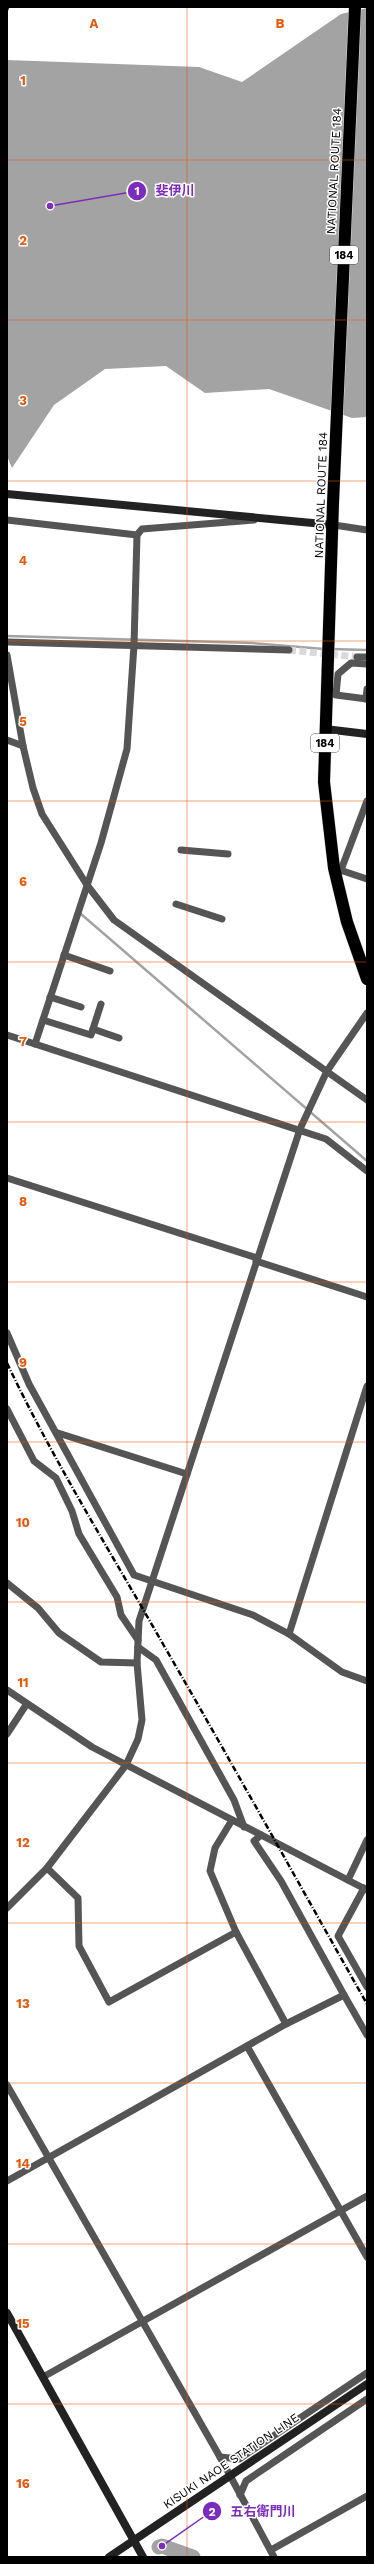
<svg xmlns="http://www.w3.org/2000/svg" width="374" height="2564" viewBox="0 0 374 2564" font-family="'Work Sans','Noto Sans JP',sans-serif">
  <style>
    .water { fill: #a3a3a3 }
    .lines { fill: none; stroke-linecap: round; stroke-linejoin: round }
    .stream { stroke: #a3a3a3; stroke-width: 2.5 }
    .river { stroke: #a3a3a3; stroke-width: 15 }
    .street-tunnel { stroke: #d9d9d9; stroke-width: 7; stroke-dasharray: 7 3.5; stroke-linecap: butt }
    .highway-casing { stroke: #dbdbdb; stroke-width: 13 }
    .street { stroke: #555; stroke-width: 7 }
    .secondary { stroke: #222; stroke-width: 8 }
    .highway { stroke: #000; stroke-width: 12 }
    .rail { stroke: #000; stroke-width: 2.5; stroke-dasharray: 6 2 1 2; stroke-linecap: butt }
    .grid { fill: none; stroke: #e8590c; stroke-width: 1; stroke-opacity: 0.55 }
    .labels { text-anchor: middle; stroke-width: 3; stroke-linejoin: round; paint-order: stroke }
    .shield { fill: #fff; stroke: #4c4c4c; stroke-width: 1 }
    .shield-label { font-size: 11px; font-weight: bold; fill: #000 }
    .street-label { font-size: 12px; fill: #000; stroke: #fff }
    .grid-label { font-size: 13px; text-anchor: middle; font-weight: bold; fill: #e8590c; stroke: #fff; stroke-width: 3; stroke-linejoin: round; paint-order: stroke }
    .leader { fill: none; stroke: #7b2cbf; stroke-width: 1.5 }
    .callout-dot { fill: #7b2cbf; stroke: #fff; stroke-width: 1.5 }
    .mark-label { font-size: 12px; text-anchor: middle; font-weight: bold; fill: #fff }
    .callout-label { font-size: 13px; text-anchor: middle; font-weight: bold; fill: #7b2cbf; stroke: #fff; stroke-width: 3; stroke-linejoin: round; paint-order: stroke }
  </style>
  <rect width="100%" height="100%" fill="#fff"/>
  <path class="water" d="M 367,8 L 367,417 L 352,418 L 269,389 L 205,393 L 166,366 L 105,369 L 54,405 L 12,468 L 7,456 L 7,60 L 199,67 L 242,82 L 341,14 Z"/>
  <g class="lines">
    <g class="stream">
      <path d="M 7,636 L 252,643 L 324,649"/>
      <path d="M 331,649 L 367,650"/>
      <path d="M 81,914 L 367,1161"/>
    </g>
    <path class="river" d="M 159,2547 L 162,2546 L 193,2557"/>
    <path class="street-tunnel" d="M 289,650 L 357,657"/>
    <g class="highway-casing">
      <path id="highway" d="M 355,7 L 333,503 L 324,782 L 334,868 L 347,922 L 367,979"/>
    </g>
    <g class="street">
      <path d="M 7,520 L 137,535"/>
      <path d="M 334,525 L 367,530"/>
      <path d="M 7,642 L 289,650"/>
      <path d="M 7,655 L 23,746 L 33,788 L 42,814 L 87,885 L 114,920 L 367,1100"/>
      <path d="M 357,657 L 367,657"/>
      <path d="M 367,664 L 351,663 L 338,674 L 336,695 L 367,699"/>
      <path d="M 366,699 L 367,689"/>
      <path d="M 7,740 L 23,746"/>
      <path d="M 181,850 L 228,854"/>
      <path d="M 337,869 L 367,879"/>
      <path d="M 341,870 L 367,801"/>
      <path d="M 176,904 L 222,919"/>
      <path d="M 64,955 L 110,971"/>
      <path d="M 50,997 L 81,1007"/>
      <path d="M 43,1020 L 91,1035 L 101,1004"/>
      <path d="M 93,1029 L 119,1038"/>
      <path d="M 7,1035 L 35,1044 L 101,843 L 127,749 L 134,645 L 137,535 L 142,529 L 254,520"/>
      <path d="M 35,1044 L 326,1139 L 367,1171"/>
      <path d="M 7,1178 L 257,1258"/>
      <path d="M 256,1261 L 367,1297"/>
      <path d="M 7,1333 L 29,1384 L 134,1575 L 253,1615 L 289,1634 L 342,1672 L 367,1681"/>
      <path d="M 7,1409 L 34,1461 L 56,1478 L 72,1511 L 79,1534 L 117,1597 L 121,1615 L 138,1640"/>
      <path d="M 58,1433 L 187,1474"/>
      <path d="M 7,1583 L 38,1608 L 59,1633 L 101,1662 L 137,1663"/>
      <path d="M 289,1634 L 367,1386"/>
      <path d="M 138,1647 L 156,1660 L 234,1800 L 244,1827"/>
      <path d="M 7,1690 L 92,1747 L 367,1890"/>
      <path d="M 7,1734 L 26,1705"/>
      <path d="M 232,1820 L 215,1848 L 210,1871 L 236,1932 L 286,2024"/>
      <path d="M 261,1835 L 254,1841 L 281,1881 L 344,1995"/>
      <path d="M 47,1868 L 78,1898 L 79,1946 L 109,2002 L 236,1932"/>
      <path d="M 348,1880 L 367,1840"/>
      <path d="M 364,1888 L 338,1936 L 367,1987"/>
      <path d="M 7,1908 L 47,1868 L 126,1765 L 138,1739 L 142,1720 L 137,1663 L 139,1621 L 300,1129 L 327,1071 L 367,1013"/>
      <path d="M 247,2046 L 367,2257"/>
      <path d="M 7,2085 L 220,2457 L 274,2557"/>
      <path d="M 7,2181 L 286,2024 L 344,1995 L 367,2035"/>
      <path d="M 43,2377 L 367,2196"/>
      <path d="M 220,2457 L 239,2459 L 367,2373"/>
      <path d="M 240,2495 L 246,2481 L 367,2399"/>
      <path d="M 271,2550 L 367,2496"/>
    </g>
    <g class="secondary">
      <path d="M 7,494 L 334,525"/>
      <path d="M 325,729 L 367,734"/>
      <path d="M 7,2313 L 143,2557"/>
      <path d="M 109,2557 L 367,2384"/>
    </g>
    <use href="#highway" class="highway"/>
    <g class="rail">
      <path d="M 7,10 L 8,7"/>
      <path d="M 7,1363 C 53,1460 110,1551 163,1644 C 232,1763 299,1884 367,2004"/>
    </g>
  </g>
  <path class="grid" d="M 187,7 L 187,2557M 7,160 L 367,160M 7,320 L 367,320M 7,481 L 367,481M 7,641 L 367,641M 7,801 L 367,801M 7,962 L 367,962M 7,1122 L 367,1122M 7,1282 L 367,1282M 7,1442 L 367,1442M 7,1602 L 367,1602M 7,1763 L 367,1763M 7,1923 L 367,1923M 7,2083 L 367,2083M 7,2244 L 367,2244M 7,2404 L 367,2404"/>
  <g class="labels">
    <g class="shield">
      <rect x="330" y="246" width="28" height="18" rx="3"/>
      <rect x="311" y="734" width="28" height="18" rx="3"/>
    </g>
    <g class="shield-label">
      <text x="344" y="259">184</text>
      <text x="325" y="747">184</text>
    </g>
    <g class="street-label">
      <text transform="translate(334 171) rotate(-87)" y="4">NATIONAL ROUTE 184</text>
      <text transform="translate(321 495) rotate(-88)" y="4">NATIONAL ROUTE 184</text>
      <text transform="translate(231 2461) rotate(-34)" y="4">KISUKI NAOE STATION LINE</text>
    </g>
  </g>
  <g class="grid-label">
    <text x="94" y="28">A</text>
    <text x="280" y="28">B</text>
    <text x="23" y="85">1</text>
    <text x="23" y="245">2</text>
    <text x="23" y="405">3</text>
    <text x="23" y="565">4</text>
    <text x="23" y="726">5</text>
    <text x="23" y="886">6</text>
    <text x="23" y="1046">7</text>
    <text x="23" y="1206">8</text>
    <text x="23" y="1367">9</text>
    <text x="23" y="1527">10</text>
    <text x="23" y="1687">11</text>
    <text x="23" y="1847">12</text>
    <text x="23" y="2008">13</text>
    <text x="23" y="2168">14</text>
    <text x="23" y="2328">15</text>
    <text x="23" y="2488">16</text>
  </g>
  <path class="leader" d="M50 206L137 191M162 2546L212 2511"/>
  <g class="callout-dot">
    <circle cx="50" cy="206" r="4"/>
    <circle cx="162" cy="2546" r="4"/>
    <circle cx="137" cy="191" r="10"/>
    <circle cx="212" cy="2511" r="10"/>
  </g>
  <g class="mark-label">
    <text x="137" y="195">1</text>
    <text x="212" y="2516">2</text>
  </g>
  <g class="callout-label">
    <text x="175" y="195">斐伊川</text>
    <text x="263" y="2516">五右衛門川</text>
  </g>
  <rect width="374" height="2564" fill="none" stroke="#000000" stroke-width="16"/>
</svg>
